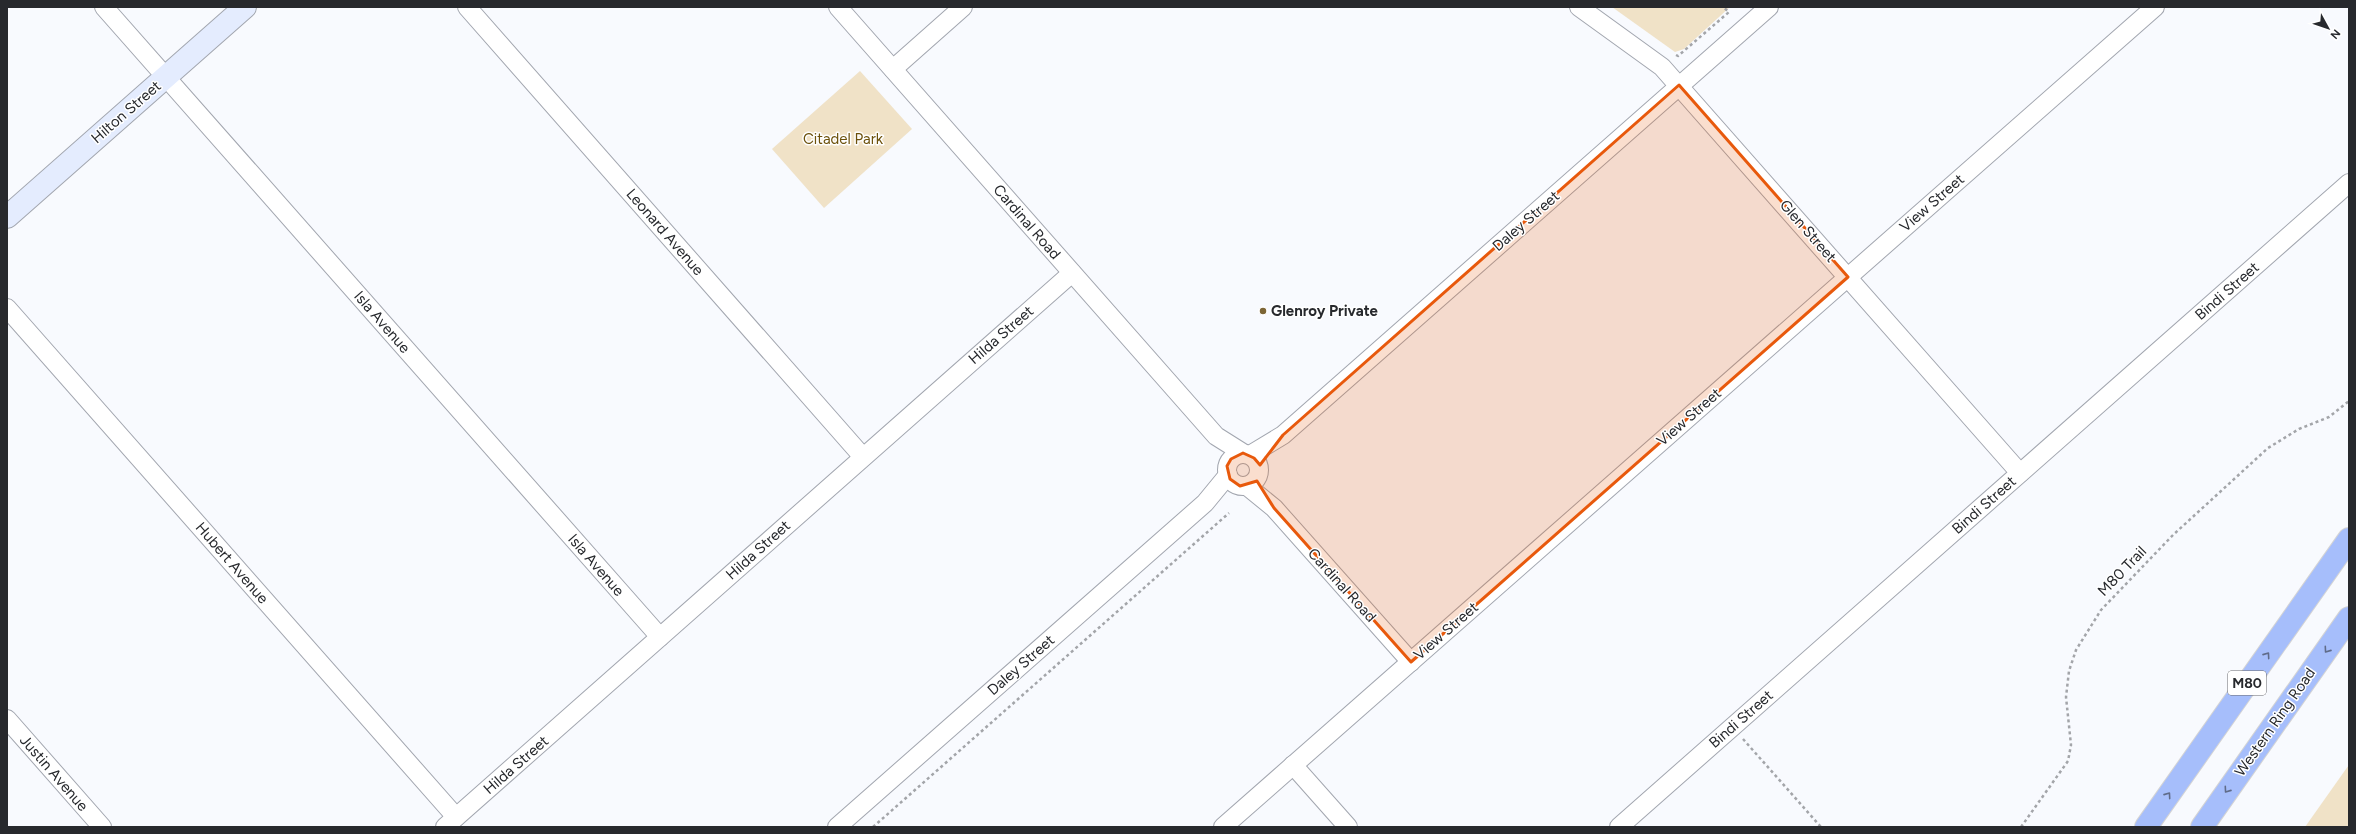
<svg xmlns="http://www.w3.org/2000/svg" width="2356" height="834" viewBox="0 0 2356 834" font-family="Figtree,sans-serif">
  <style>
    .green { fill: #f0e2c7 }
    .lines { fill: none; stroke-linecap: round; stroke-linejoin: round }
    .street-casing { stroke: #a2a6af; stroke-width: 20 }
    .secondary-casing { stroke: #a2a6af; stroke-width: 24 }
    .highway-casing { stroke: #d4d4d5; stroke-width: 24 }
    .path { stroke: #a3a5a9; stroke-width: 2.5; stroke-dasharray: 3 3; stroke-linecap: butt }
    .street { stroke: #fff; stroke-width: 18 }
    .secondary { stroke: #e4ecfe; stroke-width: 22 }
    .highway { stroke: #a6befb; stroke-width: 22 }
    .oneway { stroke: #606c8a }
    .marked { fill: #e8590c; fill-opacity: 0.2; stroke: #e8590c; stroke-width: 3; stroke-linejoin: round }
    .poi-dot { fill: #7c6535; stroke: #fff; stroke-width: 1.5 }
    .labels { text-anchor: middle; stroke-width: 3; stroke-linejoin: round; paint-order: stroke }
    .shield { fill: #fff; stroke: #68696c; stroke-width: 1 }
    .shield-label { font-size: 14px; font-weight: bold; fill: #27292d }
    .street-label { font-size: 15px; fill: #27292d; stroke: #fff }
    .park-label { font-size: 15px; fill: #6c510b; stroke: #fff }
    .poi-label { font-size: 15px; font-weight: bold; fill: #27292d; stroke: #fff; text-anchor: start }
  </style>
  <rect width="100%" height="100%" fill="#f8fafe"/>
  <g class="green">
    <path d="M 1612,7 L 1730,7 L 1684,49 L 1675,52 Z"/>
    <path d="M 860,71 L 912,129 L 824,208 L 772,149 Z"/>
    <path d="M 2349,765 L 2349,827 L 2305,827 L 2346,769 Z"/>
  </g>
  <g class="lines">
    <g class="street-casing">
      <g id="street">
        <path d="M 104,7 L 660,637"/>
        <path d="M 467,7 L 863,457"/>
        <path d="M 838,7 L 1216,436 L 1243,453"/>
        <path d="M 1579,7 L 1662,67 L 2020,473"/>
        <path d="M 893,69 L 963,7"/>
        <path d="M 7,308 L 456,817"/>
        <circle cx="1243" cy="470" r="16"/>
        <path d="M 1250,455 L 1283,435 L 1769,7"/>
        <path d="M 1247,486 L 1274,508 L 1411,662"/>
        <path d="M 7,719 L 102,827"/>
        <path d="M 1293,765 L 1348,827"/>
        <path d="M 445,827 L 1072,273"/>
        <path d="M 837,827 L 1205,503 L 1228,475"/>
        <path d="M 1223,827 L 2155,7"/>
        <path d="M 1619,827 L 2349,183"/>
      </g>
    </g>
    <g class="secondary-casing">
      <path id="secondary" d="M 7,217 L 245,7"/>
    </g>
    <g class="highway-casing">
      <g id="highway">
        <path d="M 2146,827 L 2349,539"/>
        <path d="M 2202,827 L 2349,618"/>
      </g>
    </g>
    <g class="path">
      <path d="M 1676,55 L 1678,56 L 1729,12 L 1723,7"/>
      <path d="M 1743,739 L 1821,827"/>
      <path d="M 873,827 L 1229,513"/>
      <path d="M 2021,827 L 2068,761 L 2071,745 L 2066,697 L 2069,671 L 2076,650 L 2101,610 L 2173,535 L 2268,448 L 2299,429 L 2329,417 L 2349,401"/>
    </g>
    <use href="#street" class="street"/>
    <use href="#secondary" class="secondary"/>
    <use href="#highway" class="highway"/>
  </g>
  <defs><path id="oneway-chevron" d="M-2-3.5L2.5 0L-2 3.5" fill="none" stroke-width="1.6" stroke-linecap="round" stroke-linejoin="round"/></defs>
  <g class="oneway">
    <use href="#oneway-chevron" transform="translate(2327 650) rotate(125)"/>
    <use href="#oneway-chevron" transform="translate(2267 655) rotate(-55)"/>
    <use href="#oneway-chevron" transform="translate(2227 790) rotate(125)"/>
    <use href="#oneway-chevron" transform="translate(2168 795) rotate(-55)"/>
  </g>
  <path class="marked" d="M 1679,85 L 1848,277 L 1411,662 L 1274,508 L 1257,481 L 1240,486 L 1230,479 L 1227,466 L 1231,459 L 1243,453 L 1254,458 L 1260,465 L 1283,435 Z"/>
  <circle class="poi-dot" cx="1263" cy="311" r="4"/>
  <g class="labels">
    <rect class="shield" x="2228" y="671" width="38" height="24" rx="3"/>
    <g class="shield-label">
      <text x="2247" y="688">M80</text>
    </g>
    <g class="street-label">
      <text transform="translate(126 112) rotate(-41)" y="5">Hilton Street</text>
      <text transform="translate(1932 203) rotate(-41)" y="5">View Street</text>
      <text transform="translate(1526 221) rotate(-41)" y="5">Daley Street</text>
      <text transform="translate(1027 222) rotate(49)" y="5">Cardinal Road</text>
      <text transform="translate(1808 231) rotate(49)" y="5">Glen Street</text>
      <text transform="translate(665 232) rotate(49)" y="5">Leonard Avenue</text>
      <text transform="translate(2227 291) rotate(-41)" y="5">Bindi Street</text>
      <text transform="translate(382 322) rotate(49)" y="5">Isla Avenue</text>
      <text transform="translate(1001 335) rotate(-41)" y="5">Hilda Street</text>
      <text transform="translate(1689 417) rotate(-41)" y="5">View Street</text>
      <text transform="translate(1984 505) rotate(-41)" y="5">Bindi Street</text>
      <text transform="translate(758 550) rotate(-42)" y="5">Hilda Street</text>
      <text transform="translate(232 563) rotate(49)" y="5">Hubert Avenue</text>
      <text transform="translate(596 565) rotate(49)" y="5">Isla Avenue</text>
      <text transform="translate(2122 571) rotate(-46)" y="5">M80 Trail</text>
      <text transform="translate(1342 585) rotate(48)" y="5">Cardinal Road</text>
      <text transform="translate(1446 631) rotate(-41)" y="5">View Street</text>
      <text transform="translate(1021 665) rotate(-41)" y="5">Daley Street</text>
      <text transform="translate(1741 719) rotate(-41)" y="5">Bindi Street</text>
      <text transform="translate(2275 722) rotate(-55)" y="5">Western Ring Road</text>
      <text transform="translate(516 765) rotate(-41)" y="5">Hilda Street</text>
      <text transform="translate(54 773) rotate(49)" y="5">Justin Avenue</text>
    </g>
    <g class="park-label">
      <text x="843" y="144">Citadel Park</text>
    </g>
    <g class="poi-label">
      <text x="1271" y="316">Glenroy Private</text>
    </g>
  </g>
  <rect width="2356" height="834" fill="none" stroke="#27292d" stroke-width="16"/>
  <g transform="translate(2328 28) rotate(130)" stroke="#ffffff" stroke-width="3" paint-order="stroke">
  <path d="M0-3L7 15L0 10L-7 15Z" fill="#27292d"/>
  <text y="-6" font-size="11" font-weight="bold" text-anchor="middle" fill="#27292d">N</text>
  </g>
</svg>
